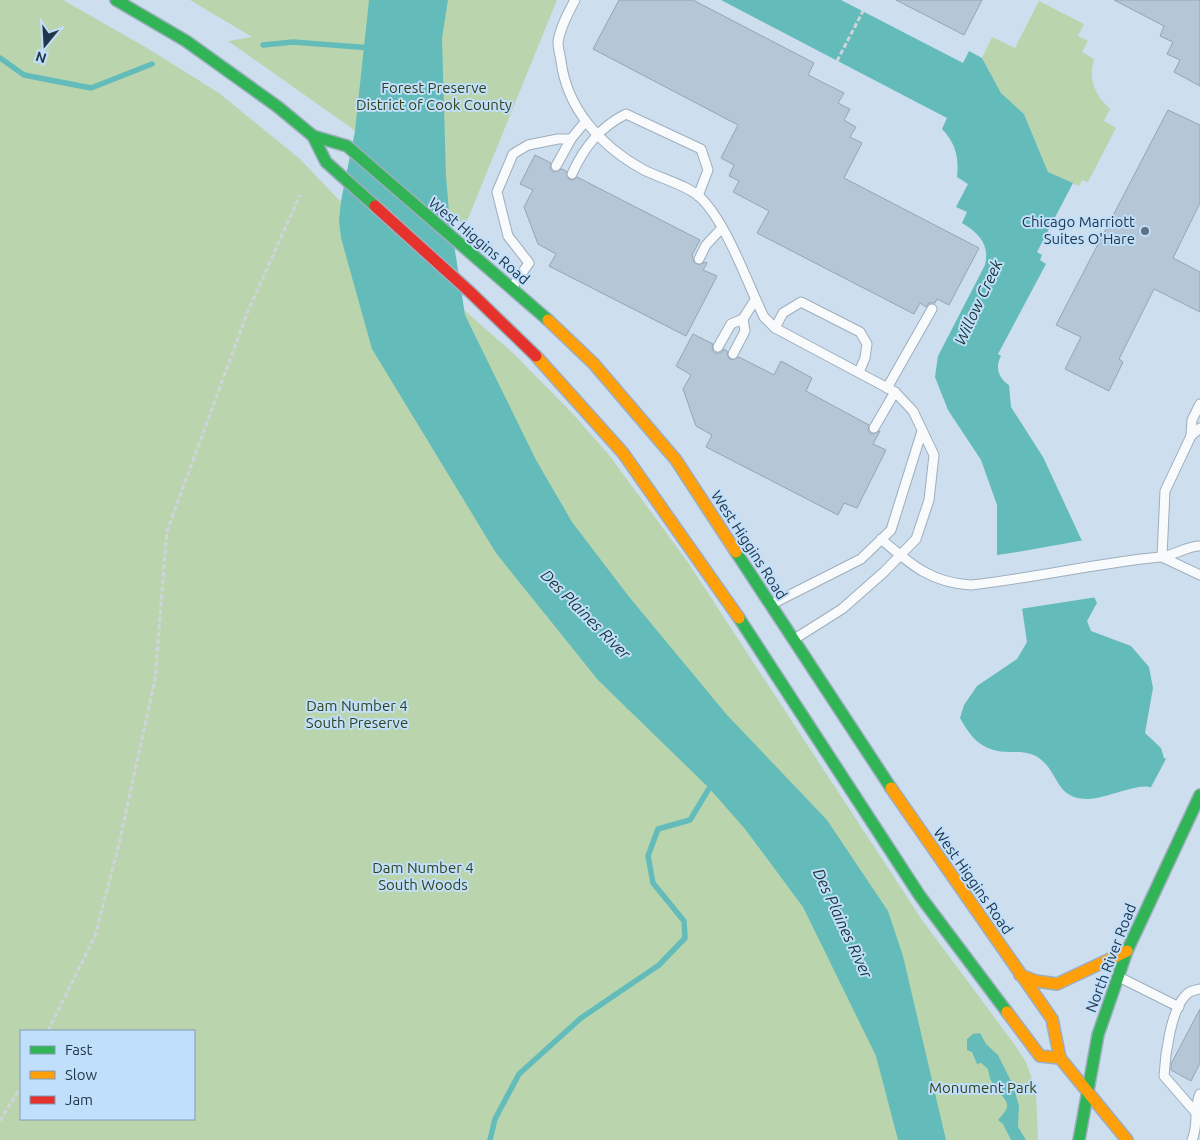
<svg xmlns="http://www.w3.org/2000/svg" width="1200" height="1140" viewBox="0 0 1200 1140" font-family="Ubuntu,sans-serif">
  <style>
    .green { fill: #bad5ae; fill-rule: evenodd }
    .water { fill: #63bcba }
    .pier { fill: #cddeee }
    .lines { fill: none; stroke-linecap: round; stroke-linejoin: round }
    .stream { stroke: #63bcba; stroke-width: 5.5 }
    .building { fill: #b5c6d6; stroke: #94a5b4 }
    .lane-casing { stroke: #9daebe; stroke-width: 11 }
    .fast-casing { stroke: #9daebe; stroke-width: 14 }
    .slow-casing { stroke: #9daebe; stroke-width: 14 }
    .jam-casing { stroke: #9daebe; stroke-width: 14 }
    .path { stroke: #ced4d9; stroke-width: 3; stroke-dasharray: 5 2.5; stroke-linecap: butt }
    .lane { stroke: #f8fafc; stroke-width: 9 }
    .fast { stroke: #30b455; stroke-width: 11 }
    .slow { stroke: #ff9f0a; stroke-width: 11 }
    .jam { stroke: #e5322d; stroke-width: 11 }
    .poi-dot { fill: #5e7183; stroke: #c0dffb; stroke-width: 2 }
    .labels { text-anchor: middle; stroke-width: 4; stroke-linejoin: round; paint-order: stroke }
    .park-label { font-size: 15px; fill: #33421b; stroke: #c0dffb }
    .poi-label { font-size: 15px; fill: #23374a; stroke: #c0dffb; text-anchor: end }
    .street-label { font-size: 15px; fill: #23374a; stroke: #c0dffb }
    .water-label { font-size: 16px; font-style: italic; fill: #1c3533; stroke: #c0dffb }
  </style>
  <rect width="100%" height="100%" fill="#cddeee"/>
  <g class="green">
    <path d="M 0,0 L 63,0 L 147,48 L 219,93 L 300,159 L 338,199 L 515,355 L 571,412 L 609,455 L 687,561 L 922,920 L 1012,1041 L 1026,1062 L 1036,1091 L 1038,1140 L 0,1140 ZM 21,1031 L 194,1031 L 194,1119 L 21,1119 Z"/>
    <path d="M 190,0 L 369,0 L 368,26 L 445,17 L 448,0 L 557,0 L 465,226 L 350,127 L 228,41 L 252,37 Z"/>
    <path d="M 1039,1 L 1084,24 L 1078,36 L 1088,41 L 1082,52 L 1094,59 C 1088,80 1095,95 1110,109 L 1104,121 L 1116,128 L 1088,182 L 1082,180 L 1079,186 L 1048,172 L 1024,114 L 1001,93 L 982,58 L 992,37 L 1015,48 Z"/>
  </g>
  <g class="water">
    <path d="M 369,0 L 448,0 L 442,38 L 446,176 L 449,212 L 465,315 L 536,460 L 572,522 L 630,598 L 727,715 L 827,820 L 888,911 L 903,956 L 946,1140 L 898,1140 L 876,1056 L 803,907 L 745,829 L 709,788 L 598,680 L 496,553 L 372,349 L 341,238 L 339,221 L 341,201 L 355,131 Z"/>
    <path d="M 721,0 L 841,0 L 963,63 L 969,51 L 982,58 L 1001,93 L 1024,114 L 1048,172 L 1073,183 L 1037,252 L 1042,255 L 1040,260 L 1046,264 L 998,354 L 1001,356 C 995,367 998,378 1009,385 L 1011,407 L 1043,457 L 1082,541 L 1069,543 L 1097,603 L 1087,621 L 1091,631 L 1131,646 L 1149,667 L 1153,688 L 1145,733 L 1161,748 L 1164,758 L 1200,776 L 1200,814 C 1188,808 1161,790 1149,787 C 1135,784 1103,800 1086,799 C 1055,798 1059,772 1039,758 C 1030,752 1020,752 1010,752 C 984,752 972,740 960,718 L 964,705 L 977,686 L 1017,659 L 1027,642 L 1014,553 L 997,555 L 997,505 L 981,460 L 948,410 L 935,377 L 938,356 L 985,265 C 990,245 979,233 962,223 L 967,212 L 956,207 L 968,184 L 957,177 C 959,157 956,144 942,129 L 947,118 Z"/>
    <path d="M 980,1033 L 986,1044 L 998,1055 L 1013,1085 L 1019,1106 L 1018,1127 L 1026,1140 L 1011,1140 L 1003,1124 L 998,1120 C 1009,1108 1011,1104 999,1093 C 995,1089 994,1084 990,1079 L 988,1069 L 981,1063 L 977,1064 L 972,1052 L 967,1050 L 967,1039 L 973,1034 Z"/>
  </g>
  <g class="pier">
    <path d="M 1085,540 L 1083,543 L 1073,545 L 1097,597 L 1020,609 L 1012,555 L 997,558 L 994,556 Z"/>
    <path d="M 1167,757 L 1200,774 L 1200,816 L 1150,789 Z"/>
  </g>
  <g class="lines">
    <g class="stream">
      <path d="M 263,45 L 293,42 L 371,48"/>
      <path d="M 0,58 L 24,75 L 91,88 L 152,64"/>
      <path d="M 490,1140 L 495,1119 L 519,1074 L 581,1018 L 659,965 L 685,938 L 684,921 L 653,883 L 648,856 L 658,829 L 690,820 L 713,782"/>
    </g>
  </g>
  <g class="building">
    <path d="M 619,0 L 693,0 L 814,63 L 808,75 L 844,93 L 838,103 L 850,109 L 844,120 L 856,127 L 850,137 L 862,143 L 844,178 L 979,248 L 949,305 L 937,299 L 935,303 L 929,303 L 926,307 L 920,303 L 914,314 L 757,233 L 769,211 L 733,192 L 739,181 L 729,176 L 734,165 L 721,158 L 738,125 L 593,49 Z"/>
    <path d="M 896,0 L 982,0 L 964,35 Z"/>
    <path d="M 1114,0 L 1200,0 L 1200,86 L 1174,72 L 1180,60 L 1167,54 L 1173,42 L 1160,36 L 1164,26 Z"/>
    <path d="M 1168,110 L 1200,125 L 1200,203 L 1173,258 L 1200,272 L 1200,312 L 1154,289 L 1119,359 L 1123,362 L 1109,391 L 1065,369 L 1081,337 L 1056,325 Z"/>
    <path d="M 535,155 L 551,163 L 550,169 L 553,172 L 562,169 L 566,171 L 569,179 L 573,180 L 577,177 L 700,240 L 692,255 L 694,262 L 699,265 L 705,262 L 707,263 L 703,270 L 717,276 L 686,336 L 549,266 L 556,254 L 538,244 L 524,207 L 533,190 L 520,184 Z"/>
    <path d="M 693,334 L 713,344 L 712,350 L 715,353 L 721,353 L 724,349 L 727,351 L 728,357 L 731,360 L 739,357 L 774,375 L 781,361 L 812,378 L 806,391 L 869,425 L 868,431 L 871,434 L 880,431 L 873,444 L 886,450 L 857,508 L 844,503 L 838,515 L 706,447 L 712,435 L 696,426 L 683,389 L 691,375 L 676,366 Z"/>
    <path d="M 1200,1009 L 1200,1063 L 1191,1081 L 1171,1070 L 1171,1064 Z"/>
  </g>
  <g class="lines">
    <g class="lane-casing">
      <g id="lane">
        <path d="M 575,0 C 568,13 560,28 558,42 C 558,48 560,55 561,61 C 567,109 601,146 642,169 C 659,178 687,185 700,197 C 727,223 747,283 764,317 L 775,328 L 895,392 L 913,411 L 934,455 L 929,500 L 916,539 L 884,572 L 842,609 L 796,638"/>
        <path d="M 556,166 L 571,139"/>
        <path d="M 572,174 C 584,147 600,127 626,114 L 701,149 L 708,170 L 698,196"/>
        <path d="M 699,259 L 706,245 L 721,229"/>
        <path d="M 513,286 L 529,263 L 508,236 L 497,192 L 513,154 L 528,145 L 558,139 L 571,139 L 585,122"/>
        <path d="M 775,328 L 783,313 L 801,302 L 860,332 L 867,344 L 865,358 L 859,372"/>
        <path d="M 718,347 L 731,324 L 743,319"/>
        <path d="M 733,354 L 745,331 L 743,319 L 755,300"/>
        <path d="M 887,388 L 932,309"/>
        <path d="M 874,428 L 895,392"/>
        <path d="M 1191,436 L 1192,420 L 1200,404"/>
        <path d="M 881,539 C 910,564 931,583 971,585 C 1034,578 1097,563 1160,557 C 1174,556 1186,546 1200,546"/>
        <path d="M 1162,557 L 1165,491 L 1191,436 L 1200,428"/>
        <path d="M 1162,557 L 1200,575"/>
        <path d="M 772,604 L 861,559 L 891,530 L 922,431"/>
        <path d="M 1121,978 L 1179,1007"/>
        <path d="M 1197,1114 L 1164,1076 C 1165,1056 1171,1009 1186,995 C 1189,991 1195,990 1200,989"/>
        <path d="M 1192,1140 C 1199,1125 1193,1108 1200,1094"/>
      </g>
    </g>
    <g class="fast-casing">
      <g id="fast">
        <path d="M 116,0 L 186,41 L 278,107 L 313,136 L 326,162 L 375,206"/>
        <path d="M 313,136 L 347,146 L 548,320"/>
        <path d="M 736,552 L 891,788"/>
        <path d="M 739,618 L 920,896 L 1007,1012"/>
        <path d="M 1079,1140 L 1098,1035 L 1127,951 L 1200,795"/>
      </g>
    </g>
    <g class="slow-casing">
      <g id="slow">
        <path d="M 548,320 L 594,364 L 676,460 L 736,552"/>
        <path d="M 536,356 L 623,453 L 739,618"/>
        <path d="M 891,788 L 1052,1019 L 1060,1058 L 1127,1140"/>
        <path d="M 1020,975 L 1036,981 L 1057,984 L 1127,951"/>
        <path d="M 1007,1012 L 1040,1056 L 1060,1058"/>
      </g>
    </g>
    <g class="jam-casing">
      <path id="jam" d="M 375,206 L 470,292 L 536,356"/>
    </g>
    <g class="path">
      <path d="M 837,61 L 863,11"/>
      <path d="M 48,1031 L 95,936 L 119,844 L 155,679 L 167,531 L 248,311 L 300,195"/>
      <path d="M 0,1121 L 21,1086"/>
    </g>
    <use href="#lane" class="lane"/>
    <use href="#fast" class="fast"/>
    <use href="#slow" class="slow"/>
    <use href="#jam" class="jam"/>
  </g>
  <circle class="poi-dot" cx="1145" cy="231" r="5"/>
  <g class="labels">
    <g class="park-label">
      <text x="434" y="93">Forest Preserve<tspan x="434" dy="17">District of Cook County</tspan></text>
      <text x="357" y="711">Dam Number 4<tspan x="357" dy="17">South Preserve</tspan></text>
      <text x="423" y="873">Dam Number 4<tspan x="423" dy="17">South Woods</tspan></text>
      <text x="983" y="1093">Monument Park</text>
    </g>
    <g class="poi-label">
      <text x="1135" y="227">Chicago Marriott<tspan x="1135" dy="17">Suites O'Hare</tspan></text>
    </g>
    <g class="street-label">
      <text transform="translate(479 241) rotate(40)" y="5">West Higgins Road</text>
      <text transform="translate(749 545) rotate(57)" y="5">West Higgins Road</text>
      <text transform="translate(973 881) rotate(55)" y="5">West Higgins Road</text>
      <text transform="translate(1111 958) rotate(-69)" y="5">North River Road</text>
    </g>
    <g class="water-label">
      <text transform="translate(978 302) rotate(-65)" y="6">Willow Creek</text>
      <text transform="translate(586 614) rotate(45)" y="6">Des Plaines River</text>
      <text transform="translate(843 923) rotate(65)" y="6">Des Plaines River</text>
    </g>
  </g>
  <rect x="20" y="1030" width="175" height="90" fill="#c0dffb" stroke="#819cb4"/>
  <rect x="30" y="1046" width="25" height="8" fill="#30b455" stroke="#819cb4"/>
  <text x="65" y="1055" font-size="15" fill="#23374a">Fast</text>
  <rect x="30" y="1071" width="25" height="8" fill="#ff9f0a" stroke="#819cb4"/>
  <text x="65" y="1080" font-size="15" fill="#23374a">Slow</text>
  <rect x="30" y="1096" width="25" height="8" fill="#e5322d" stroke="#819cb4"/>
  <text x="65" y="1105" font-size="15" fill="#23374a">Jam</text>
  <g transform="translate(45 45) rotate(198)" stroke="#c0dffb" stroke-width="4" paint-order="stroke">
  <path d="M0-4L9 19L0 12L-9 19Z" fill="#23374a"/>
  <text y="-8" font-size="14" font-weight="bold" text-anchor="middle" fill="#23374a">N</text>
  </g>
</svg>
